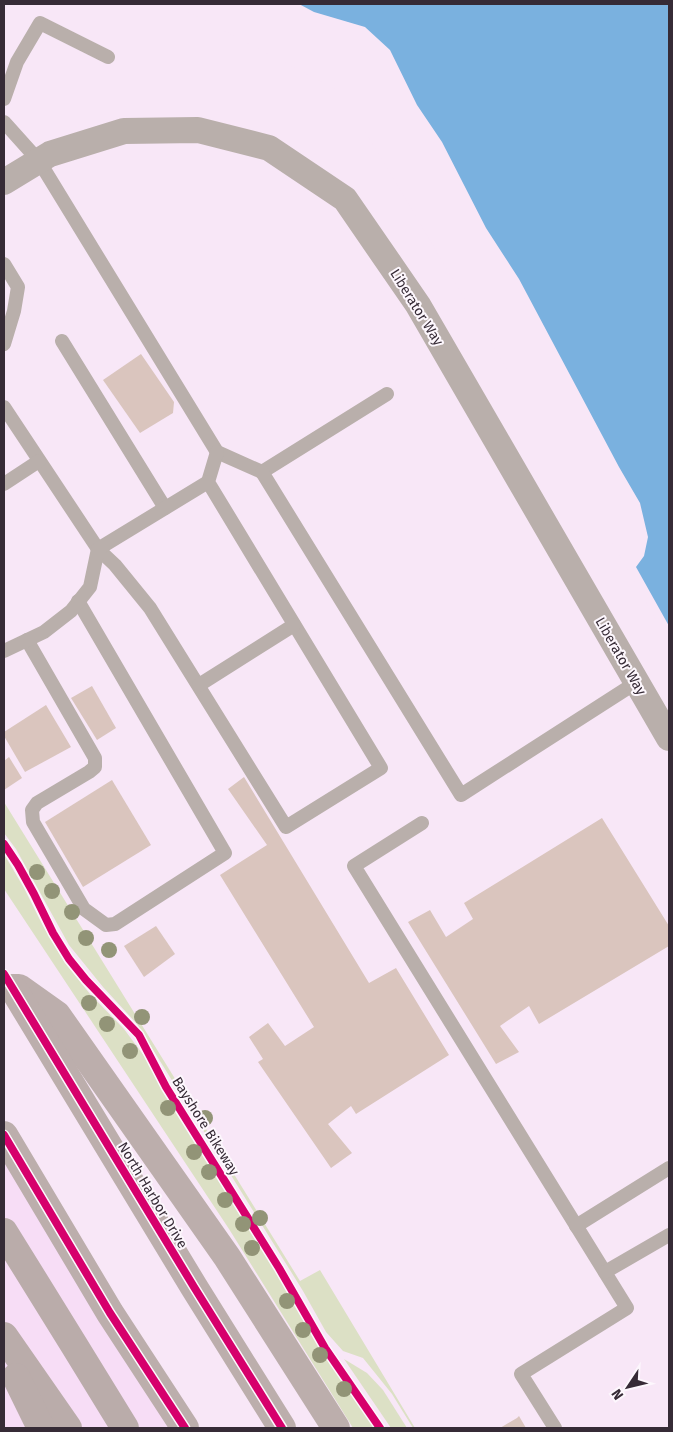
<svg xmlns="http://www.w3.org/2000/svg" width="673" height="1432" viewBox="0 0 673 1432" font-family="'Fira Sans',sans-serif">
  <style>
    .built { fill: #f7ddf6 }
    .green { fill: #dce0c5 }
    .water { fill: #7ab1df }
    .pier { fill: #f8e7f7 }
    .building { fill: #dac5be }
    .lines { fill: none; stroke-linecap: round; stroke-linejoin: round }
    .service { stroke: #b9afab; stroke-width: 14 }
    .minor { stroke: #b9afab; stroke-width: 26 }
    .secondary { stroke: #baacaa; stroke-width: 28 }
    .primary { stroke: #bcaeac; stroke-width: 28 }
    .cycleway-casing { stroke: #fdf7fd; stroke-width: 11 }
    .cycleway { stroke: #d6006c; stroke-width: 8 }
    .tree { fill: #929477 }
    .labels { text-anchor: middle; stroke-width: 4; stroke-linejoin: round; paint-order: stroke }
    .street-label { font-size: 14px; fill: #362b36; stroke: #fdf7fd }
  </style>
  <rect width="100%" height="100%" fill="#f8e7f7"/>
  <path class="built" d="M 4,1158 L 178,1428 L 4,1428 Z"/>
  <g class="green">
    <path d="M 4,802 L 300,1281 L 320,1270 L 415,1428 L 413,1428 L 392,1394 L 363,1358 L 343,1351 L 326,1332 L 303,1291 L 137,1024 L 103,987 L 69,945 L 16,849 L 4,833 Z"/>
    <path d="M 4,854 L 24,888 L 43,926 L 65,963 L 90,994 L 124,1029 L 153,1068 L 285,1285 C 311,1335 343,1382 375,1428 L 353,1428 L 229,1229 L 4,889 Z"/>
    <path d="M 344,1359 L 367,1373 L 383,1390 L 407,1428 L 391,1428 Z"/>
  </g>
  <path class="water" d="M 178,4 L 669,4 L 669,637 L 343,90 Z"/>
  <path class="pier" d="M 175,4 L 299,4 L 314,12 L 365,27 L 390,50 L 417,105 L 442,142 L 486,228 L 519,279 L 619,467 L 640,503 L 648,537 L 644,556 L 636,567 L 669,626 L 669,639 L 667,638 L 607,535 L 341,92 L 177,6 Z"/>
  <g class="building">
    <path d="M 141,354 L 174,402 L 173,413 L 140,433 L 103,380 Z"/>
    <path d="M 92,686 L 116,728 L 97,740 L 71,698 Z"/>
    <path d="M 46,705 L 71,747 L 25,772 L 4,736 L 4,732 Z"/>
    <path d="M 9,757 L 22,778 L 4,790 L 4,761 Z"/>
    <path d="M 244,777 L 369,983 L 396,968 L 449,1055 L 356,1114 L 351,1106 L 328,1124 L 352,1153 L 331,1168 L 258,1062 L 263,1059 L 249,1037 L 268,1023 L 285,1046 L 314,1027 L 220,875 L 267,845 L 228,789 Z"/>
    <path d="M 112,780 L 151,845 L 83,887 L 45,822 Z"/>
    <path d="M 602,818 L 669,926 L 669,946 L 539,1024 L 529,1006 L 500,1026 L 519,1052 L 496,1064 L 408,922 L 430,910 L 446,937 L 473,919 L 464,903 Z"/>
    <path d="M 156,926 L 175,954 L 144,977 L 124,946 Z"/>
    <path d="M 519,1416 L 526,1428 L 500,1428 L 517,1418 Z"/>
  </g>
  <g class="lines">
    <g class="service">
      <path d="M 4,99 L 17,62 L 40,23 L 108,57"/>
      <path d="M 4,122 L 39,161 L 217,452 L 262,472 L 387,394"/>
      <path d="M 4,264 L 18,287 L 14,311 L 4,344"/>
      <path d="M 62,341 L 165,508"/>
      <path d="M 4,407 L 98,549 L 115,565 L 150,608 L 286,827 L 381,768 L 208,482 L 217,452"/>
      <path d="M 262,472 L 461,795 L 637,682"/>
      <path d="M 4,484 L 39,461"/>
      <path d="M 27,640 L 95,758 L 95,767 L 89,772 L 37,803 L 32,810 L 33,822 L 84,909 L 106,925 L 115,924 L 225,853 L 78,601"/>
      <path d="M 4,651 L 44,632 L 71,611 L 90,587 L 98,549 L 208,482"/>
      <path d="M 199,685 L 294,625"/>
      <path d="M 422,823 L 354,866 L 627,1308 L 521,1374 L 555,1428"/>
      <path d="M 576,1226 L 669,1168"/>
      <path d="M 605,1272 L 669,1235"/>
    </g>
    <path class="minor" d="M 4,182 L 50,154 L 124,131 L 198,130 L 269,148 L 345,199 L 418,305 L 669,738"/>
    <g class="secondary">
      <path d="M 4,1232 L 74,1345 L 125,1428"/>
      <path d="M 4,1336 L 68,1428"/>
      <path d="M 16,1377 L 41,1428"/>
    </g>
    <g class="primary">
      <path d="M 12,988 L 19,988 L 57,1015 L 227,1257 L 336,1428"/>
      <path d="M 14,990 L 194,1287 L 282,1428"/>
      <path d="M 4,1135 L 110,1313 L 185,1428"/>
    </g>
    <g class="cycleway-casing">
      <g id="cycleway">
        <path d="M 4,844 L 18,865 L 34,894 L 53,933 L 69,959 L 86,980 L 139,1035 L 166,1087 L 279,1268 L 325,1348 L 380,1428"/>
        <path d="M 4,974 L 194,1287 L 282,1428"/>
        <path d="M 4,1135 L 110,1313 L 185,1428"/>
      </g>
    </g>
    <use href="#cycleway" class="cycleway"/>
  </g>
  <g class="tree">
    <circle cx="37" cy="872" r="8"/>
    <circle cx="52" cy="891" r="8"/>
    <circle cx="72" cy="912" r="8"/>
    <circle cx="86" cy="938" r="8"/>
    <circle cx="109" cy="950" r="8"/>
    <circle cx="89" cy="1003" r="8"/>
    <circle cx="142" cy="1017" r="8"/>
    <circle cx="107" cy="1024" r="8"/>
    <circle cx="130" cy="1051" r="8"/>
    <circle cx="168" cy="1108" r="8"/>
    <circle cx="205" cy="1118" r="8"/>
    <circle cx="194" cy="1152" r="8"/>
    <circle cx="209" cy="1172" r="8"/>
    <circle cx="225" cy="1200" r="8"/>
    <circle cx="260" cy="1218" r="8"/>
    <circle cx="243" cy="1224" r="8"/>
    <circle cx="252" cy="1248" r="8"/>
    <circle cx="287" cy="1301" r="8"/>
    <circle cx="303" cy="1330" r="8"/>
    <circle cx="320" cy="1355" r="8"/>
    <circle cx="344" cy="1389" r="8"/>
  </g>
  <g class="labels">
    <g class="street-label">
      <text transform="translate(417 307) rotate(58)" y="5">Liberator Way</text>
      <text transform="translate(621 656) rotate(60)" y="5">Liberator Way</text>
      <text transform="translate(206 1126) rotate(58)" y="5">Bayshore Bikeway</text>
      <text transform="translate(153 1195) rotate(59)" y="5">North Harbor Drive</text>
    </g>
  </g>
  <rect width="673" height="1432" fill="none" stroke="#362b36" stroke-width="10"/>
  <g transform="translate(628 1387) rotate(235)" stroke="#fdf7fd" stroke-width="4" paint-order="stroke">
  <path d="M0-4L9 19L0 12L-9 19Z" fill="#362b36"/>
  <text y="-8" font-size="14" font-weight="bold" text-anchor="middle" fill="#362b36">N</text>
  </g>
</svg>
